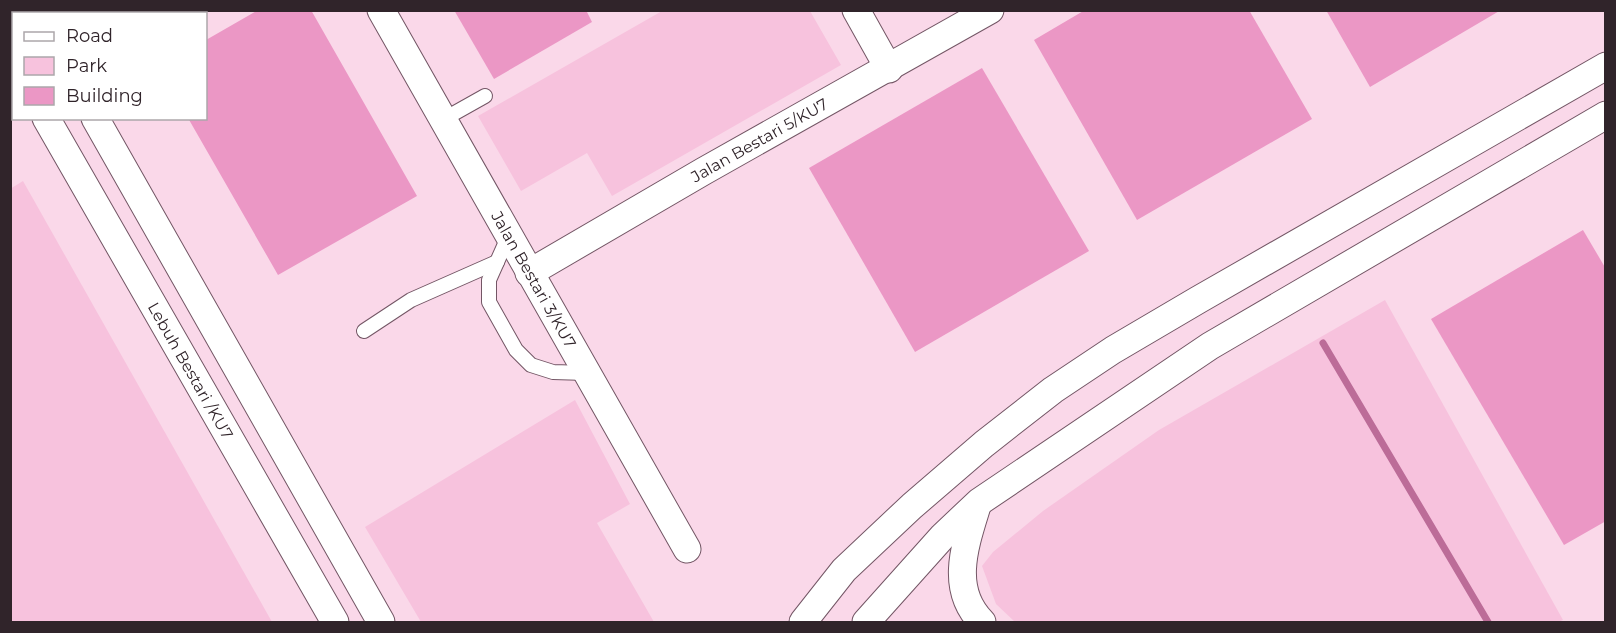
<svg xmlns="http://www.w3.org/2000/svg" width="1616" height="633" viewBox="0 0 1616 633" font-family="Montserrat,sans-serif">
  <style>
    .green { fill: #f7c2dd }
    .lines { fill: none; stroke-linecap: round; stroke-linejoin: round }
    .stream { stroke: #bc6c98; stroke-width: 7 }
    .building { fill: #eb97c5 }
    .service-casing { stroke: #735665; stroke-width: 16 }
    .minor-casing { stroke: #735665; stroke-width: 29 }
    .service { stroke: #fff; stroke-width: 14 }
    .minor { stroke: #fff; stroke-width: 27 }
    .labels { text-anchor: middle; stroke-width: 6; stroke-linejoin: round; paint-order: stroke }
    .street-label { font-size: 16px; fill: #30242a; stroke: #fff }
  </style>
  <rect width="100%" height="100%" fill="#fad8e9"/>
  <g class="green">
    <path d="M 662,11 L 810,11 L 841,65 L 612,196 L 587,153 L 521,191 L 478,116 Z"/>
    <path d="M 23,181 L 272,622 L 11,622 L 10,189 Z"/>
    <path d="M 1385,300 L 1563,620 L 1558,622 L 1015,622 L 996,604 L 982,566 L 993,552 L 1043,511 L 1159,430 Z"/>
    <path d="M 575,400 L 630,504 L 597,523 L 654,622 L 421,622 L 365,527 Z"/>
  </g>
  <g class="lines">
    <path class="stream" d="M 1323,343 L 1488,622"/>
  </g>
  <g class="building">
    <path d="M 117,10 L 158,10 L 153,14 L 119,14 Z"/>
    <path d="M 258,10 L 311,10 L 417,196 L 278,275 L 188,118 L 206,118 L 206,40 Z"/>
    <path d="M 454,10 L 586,10 L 592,22 L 494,79 Z"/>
    <path d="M 1085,10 L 1249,10 L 1312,119 L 1137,220 L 1034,40 Z"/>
    <path d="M 1326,10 L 1501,10 L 1370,87 Z"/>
    <path d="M 982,68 L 1089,251 L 915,352 L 809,168 Z"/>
    <path d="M 1583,230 L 1606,269 L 1606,521 L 1564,545 L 1431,319 Z"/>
  </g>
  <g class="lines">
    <g class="service-casing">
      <g id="service">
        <path d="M 444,119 L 485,96"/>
        <path d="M 509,235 L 489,280 L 489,302 L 516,350 L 531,365 L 553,372 L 586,373"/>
        <path d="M 364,331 L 411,300 L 497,262"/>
      </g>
    </g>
    <g class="minor-casing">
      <g id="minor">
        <path d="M 34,10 L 36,14"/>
        <path id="s1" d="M 381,10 L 687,549"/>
        <path d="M 856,10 L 889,69"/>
        <path d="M 10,56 L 14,61"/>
        <path id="s2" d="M 46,118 L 335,622"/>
        <path d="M 95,118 L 381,622"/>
        <path id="s3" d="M 529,273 L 704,171 L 990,10"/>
        <path d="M 977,506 C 965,545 949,589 982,622"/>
        <path d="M 803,622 L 844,570 L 912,506 L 984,444 L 1053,390 L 1113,350 L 1198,300 L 1606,66"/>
        <path d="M 866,622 L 943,536 L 979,502 L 1210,346 L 1606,115"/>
      </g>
    </g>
    <use href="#service" class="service"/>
    <use href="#minor" class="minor"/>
  </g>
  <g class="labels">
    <g class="street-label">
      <text dy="6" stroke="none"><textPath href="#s3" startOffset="266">Jalan Bestari 5/KU7</textPath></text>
      <text dy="6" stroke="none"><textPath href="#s1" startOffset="310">Jalan Bestari 3/KU7</textPath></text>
      <text dy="6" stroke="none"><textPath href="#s2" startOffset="291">Lebuh Bestari /KU7</textPath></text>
    </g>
  </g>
  <rect width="1616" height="633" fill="none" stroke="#30242a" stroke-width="24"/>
  <rect x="12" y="12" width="195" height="108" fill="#ffffff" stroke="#aca7aa" stroke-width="1.5"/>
  <rect x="24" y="32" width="30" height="9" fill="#ffffff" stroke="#aca7aa" stroke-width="1.5"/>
  <text x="66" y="42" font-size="18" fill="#30242a">Road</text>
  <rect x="24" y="57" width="30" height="18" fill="#f7c2dd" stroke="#aca7aa" stroke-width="1.5"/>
  <text x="66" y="72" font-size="18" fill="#30242a">Park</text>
  <rect x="24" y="87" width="30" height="18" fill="#eb97c5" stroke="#aca7aa" stroke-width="1.5"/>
  <text x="66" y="102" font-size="18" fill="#30242a">Building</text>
</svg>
